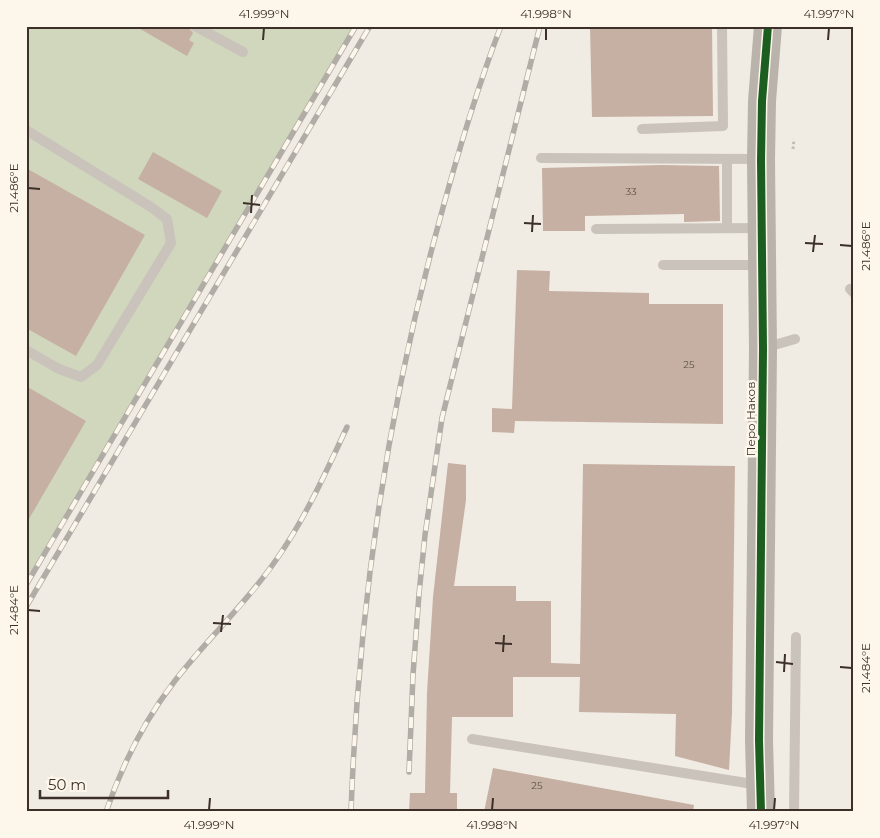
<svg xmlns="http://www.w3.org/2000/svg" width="880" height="838" viewBox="0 0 880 838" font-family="Montserrat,sans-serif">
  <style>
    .green { fill: #d0d7bc }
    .building { fill: #c6b0a3 }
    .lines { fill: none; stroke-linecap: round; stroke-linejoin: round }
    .path { stroke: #c3bcb4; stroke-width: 3; stroke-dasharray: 2.5 2.5; stroke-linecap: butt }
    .lane { stroke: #cac3bc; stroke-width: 10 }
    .secondary { stroke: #bab3ac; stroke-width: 28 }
    .rail-casing { stroke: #b2aca6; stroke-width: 5.5 }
    .rail { stroke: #fcf6eb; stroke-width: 4; stroke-dasharray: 11; stroke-linecap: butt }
    .cycleway-casing { stroke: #fcf6eb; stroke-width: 11 }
    .cycleway { stroke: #1b5e20; stroke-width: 8 }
    .ticks { fill: none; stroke: #3c3029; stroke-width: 2 }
    .labels { text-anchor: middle; stroke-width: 5; stroke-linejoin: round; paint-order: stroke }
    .number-label { font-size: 10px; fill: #5e5048 }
    .street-label { font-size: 12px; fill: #3c3029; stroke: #fcf6eb }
    .neatline { fill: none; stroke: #3c3029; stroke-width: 2 }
    .ticks-label { font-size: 12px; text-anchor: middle; fill: #3c3029 }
  </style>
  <rect width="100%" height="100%" fill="#f0ebe3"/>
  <path class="green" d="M 26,26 L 356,26 L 26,585 Z"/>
  <g class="building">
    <path d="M 135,26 L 187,26 L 193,33 L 189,40 L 194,43 L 187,56 Z"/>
    <path d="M 590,26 L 712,26 L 713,116 L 592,117 Z"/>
    <path d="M 153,152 L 222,191 L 207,218 L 138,179 Z"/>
    <path d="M 662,165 L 719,166 L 720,221 L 684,222 L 684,214 L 585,216 L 585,231 L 543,231 L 542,168 Z"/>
    <path d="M 26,168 L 145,235 L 76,356 L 26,328 Z"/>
    <path d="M 517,270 L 550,271 L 549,291 L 649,293 L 649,304 L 723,304 L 723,424 L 515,421 L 514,433 L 492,432 L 492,408 L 512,409 Z"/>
    <path d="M 26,386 L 86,421 L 26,524 Z"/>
    <path d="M 448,463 L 466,465 L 466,500 L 454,586 L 516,586 L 516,601 L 551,601 L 551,663 L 580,664 L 583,464 L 735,466 L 732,713 L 729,770 L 675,756 L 676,714 L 579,712 L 580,677 L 513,677 L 513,717 L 452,717 L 450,793 L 457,793 L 457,812 L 409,812 L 410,793 L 425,793 L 427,693 L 433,597 Z"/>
    <path d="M 493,768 L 694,805 L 693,812 L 484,812 Z"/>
  </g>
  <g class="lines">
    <path class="path" d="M 793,149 L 794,139"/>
    <g class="lane">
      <path d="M 195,26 L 243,52"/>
      <path d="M 642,129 L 723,126 L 722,26"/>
      <path d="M 26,130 L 151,207 L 167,219 L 171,243 L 97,365 L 81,377 L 59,369 L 26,350"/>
      <path d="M 541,158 L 760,159"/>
      <path d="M 727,228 L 727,159"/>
      <path d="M 596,229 L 760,228"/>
      <path d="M 663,265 L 761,265"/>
      <path d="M 850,289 L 854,293"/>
      <path d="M 764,348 L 795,339"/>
      <path d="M 472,739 L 759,785"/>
      <path d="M 794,812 L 796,637"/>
    </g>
    <path class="secondary" d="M 761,812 L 759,740 L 763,349 L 761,160 L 762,101 L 768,26"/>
    <g class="rail-casing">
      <g id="rail">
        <path d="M 26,585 L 356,26"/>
        <path d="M 26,607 L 370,26"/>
        <path d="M 409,772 L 413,675 L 419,594 L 425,535 L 442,418 L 540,26"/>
        <path d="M 106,812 C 122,765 144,721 174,682 C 206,640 246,604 276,560 C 305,519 326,472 347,427"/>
        <path d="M 351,812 C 358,614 386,417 438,226 C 456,159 476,91 501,26"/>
      </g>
    </g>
    <use href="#rail" class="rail"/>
    <g class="cycleway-casing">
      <path id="cycleway" d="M 761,812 L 759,740 L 763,349 L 761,160 L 762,101 L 768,26"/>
    </g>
    <use href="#cycleway" class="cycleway"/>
  </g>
  <path class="ticks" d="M 263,40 L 264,28M 546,40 L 546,28M 828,40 L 829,28M 28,188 L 40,189M 243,203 L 260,205M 251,213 L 252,195M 524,223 L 541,224M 532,232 L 533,215M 805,243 L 823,244M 840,245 L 852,246M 813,252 L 815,235M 28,610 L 40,611M 213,623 L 231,624M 221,632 L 223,615M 495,643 L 512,644M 503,652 L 504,635M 776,662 L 793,664M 840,667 L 852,668M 784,672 L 785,654M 209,810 L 210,798M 492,810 L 493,798M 774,810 L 775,798"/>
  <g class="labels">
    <g class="number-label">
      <text x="631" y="195">33</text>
      <text x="689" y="368">25</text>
      <text x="537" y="789">25</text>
    </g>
    <g class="street-label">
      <text transform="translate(751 419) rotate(-90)" y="4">Перо Наков</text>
    </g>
  </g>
  <rect width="880" height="838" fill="none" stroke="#fcf6eb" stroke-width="55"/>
  <path d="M40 790v8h128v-8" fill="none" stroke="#3c3029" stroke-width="2.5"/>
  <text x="48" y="790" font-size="15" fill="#3c3029" stroke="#fcf6eb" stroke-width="4" paint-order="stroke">50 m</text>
  <rect x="28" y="28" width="824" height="782" class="neatline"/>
  <g class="ticks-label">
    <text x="264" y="18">41.999°N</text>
    <text x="546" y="18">41.998°N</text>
    <text x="829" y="18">41.997°N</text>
    <text transform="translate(14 188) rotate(-90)" y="4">21.486°E</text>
    <text transform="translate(866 246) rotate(-90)" y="4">21.486°E</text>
    <text transform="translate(14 610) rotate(-90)" y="4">21.484°E</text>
    <text transform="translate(866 668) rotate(-90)" y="4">21.484°E</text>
    <text x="209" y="829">41.999°N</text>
    <text x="492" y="829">41.998°N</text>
    <text x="774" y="829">41.997°N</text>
  </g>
</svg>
